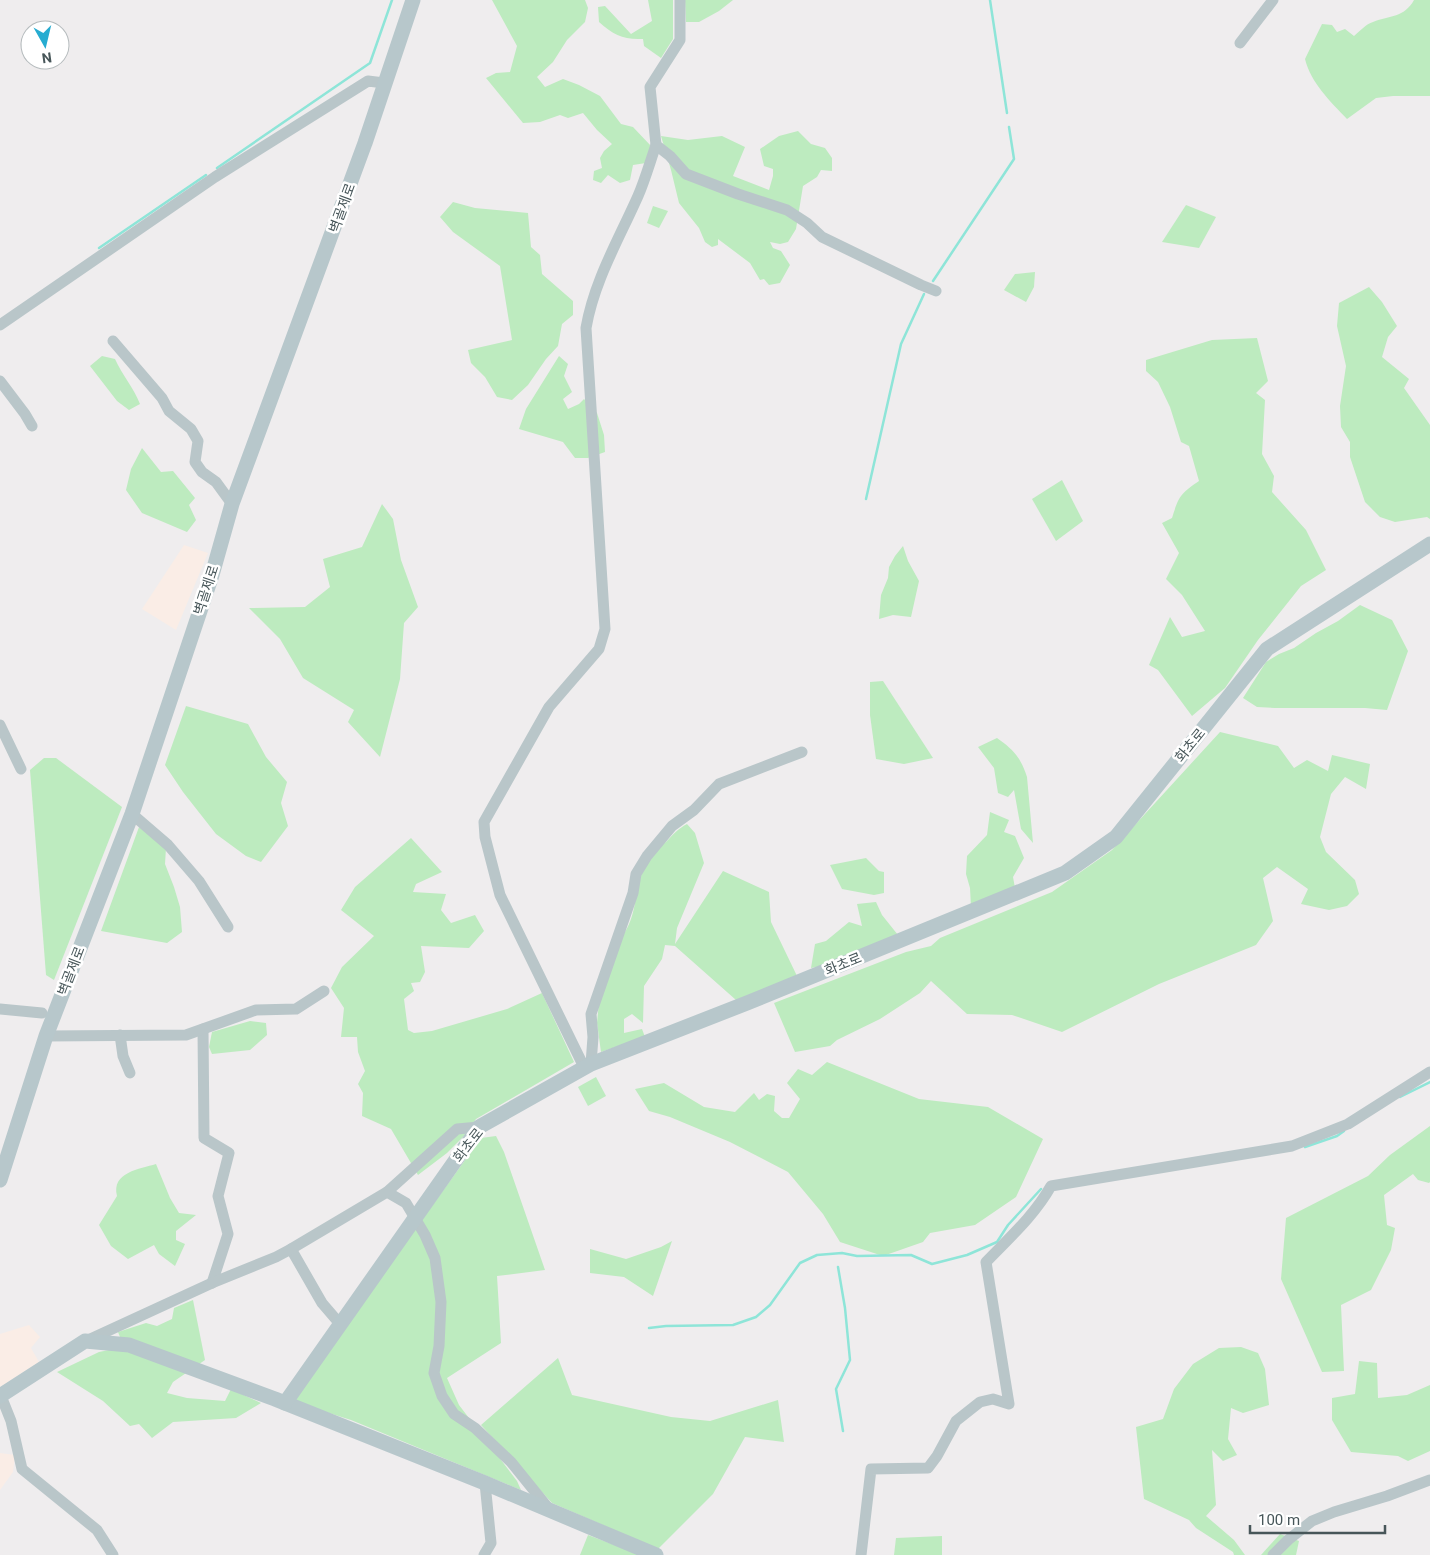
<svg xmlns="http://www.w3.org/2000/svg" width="1430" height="1555" viewBox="0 0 1430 1555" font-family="Roboto,'Noto Sans KR',sans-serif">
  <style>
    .commercial { fill: #faede6 }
    .green { fill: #bdebbf }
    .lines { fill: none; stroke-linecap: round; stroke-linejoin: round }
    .stream { stroke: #8ee5d8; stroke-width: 2.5 }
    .street { stroke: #b9c6c9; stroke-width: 11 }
    .secondary { stroke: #b7c7cb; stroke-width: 15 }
    .labels { text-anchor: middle; stroke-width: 5; stroke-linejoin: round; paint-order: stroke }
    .street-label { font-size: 14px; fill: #475659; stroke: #fff }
  </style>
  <rect width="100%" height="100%" fill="#efedee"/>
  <g class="commercial">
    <path d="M 184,545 L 208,553 L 176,630 L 142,609 Z"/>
    <path d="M 29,1325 L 40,1337 L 31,1348 L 39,1362 L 0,1387 L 0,1334 Z"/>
    <path d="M 0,1453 L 15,1455 L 13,1472 L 0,1490 Z"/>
  </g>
  <g class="green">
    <path d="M 492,0 L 585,0 L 588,8 L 585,22 L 567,40 L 553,62 L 537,77 L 545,87 L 563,79 L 579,85 L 600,96 L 621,124 L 633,127 L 651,146 L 646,163 L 633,165 L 630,180 L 620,183 L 608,175 L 601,183 L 593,180 L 594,171 L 602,168 L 600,158 L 604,151 L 612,144 L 597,130 L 583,113 L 568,118 L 560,115 L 540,122 L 523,123 L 486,78 L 496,73 L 510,72 L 517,46 Z"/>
    <path d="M 648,0 L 673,0 L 673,39 L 661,58 L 644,46 L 643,39 C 623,40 614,35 599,22 L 598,7 L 605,6 L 631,34 L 652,21 Z"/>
    <path d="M 685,0 L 733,0 L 719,11 L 699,22 L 686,22 Z"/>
    <path d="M 1414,0 L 1430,0 L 1430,96 L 1393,96 L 1376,98 L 1347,119 C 1330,101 1311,83 1305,59 L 1322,24 L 1332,25 L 1337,32 L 1345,29 L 1354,36 C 1360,31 1366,24 1373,22 C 1390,15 1404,18 1414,0 Z"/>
    <path d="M 798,131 L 811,144 L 825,148 L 832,158 L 832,171 L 821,170 L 817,177 L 803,186 L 796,229 L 788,242 L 780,244 L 770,242 L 773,248 L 781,251 L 790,265 L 780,283 L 769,285 L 764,279 L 760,280 L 750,263 L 718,239 L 718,245 L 712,247 L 705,242 L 699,228 L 679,203 L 671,170 L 661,136 L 688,140 L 722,136 L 745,147 L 733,176 L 769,190 L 773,176 L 773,169 L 764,166 L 760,149 L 779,136 Z"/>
    <path d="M 453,202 L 475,208 L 528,213 L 531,247 L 540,255 L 542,274 L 573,301 L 573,315 L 562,324 L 558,346 L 546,359 L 528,385 L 512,400 L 497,397 L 485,377 L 471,363 L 468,350 L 512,340 L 500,266 L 453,232 L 440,217 Z"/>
    <path d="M 1186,205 L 1216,217 L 1199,248 L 1162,242 Z"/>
    <path d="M 653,206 L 668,211 L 659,228 L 647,223 Z"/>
    <path d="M 1035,272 L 1034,287 L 1026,302 L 1004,290 L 1015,274 Z"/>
    <path d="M 1369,287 L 1382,302 L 1397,326 L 1388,337 L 1382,357 L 1409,379 L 1404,388 L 1430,425 L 1430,519 L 1427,517 L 1395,522 L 1380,517 L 1365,502 L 1350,457 L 1350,442 L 1341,427 L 1340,406 L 1346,366 L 1337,326 L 1339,303 Z"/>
    <path d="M 1257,338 L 1268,381 L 1256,393 L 1265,400 L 1262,454 L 1274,476 L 1272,492 L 1306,530 L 1326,570 L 1301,586 L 1258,640 L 1225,688 L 1192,716 L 1158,670 L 1149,665 L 1170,617 L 1182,637 L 1205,631 L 1182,595 L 1166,579 L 1179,553 L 1162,523 L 1172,518 C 1179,496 1180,494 1199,481 L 1189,446 L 1181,442 L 1170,407 L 1158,382 L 1146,371 L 1146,360 L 1212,340 Z"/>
    <path d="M 102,356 L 115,359 C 122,375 134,388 140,404 L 129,410 L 117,401 L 90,366 Z"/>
    <path d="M 559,356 L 568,364 L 564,376 L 572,392 L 563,399 L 568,409 L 579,404 L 584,399 L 597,413 L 604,435 L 605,452 L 588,458 L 575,458 L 563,442 L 519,429 L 526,409 Z"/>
    <path d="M 142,448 L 161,472 L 173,471 L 195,498 L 189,505 L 196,520 L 187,532 L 142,513 L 126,490 L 131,469 Z"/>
    <path d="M 1062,480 L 1083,521 L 1056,541 L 1032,499 Z"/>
    <path d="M 382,504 L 393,519 L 401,560 L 418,607 L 404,623 L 400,679 L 380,757 L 348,722 L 354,710 L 303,678 L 280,639 L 249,608 L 305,607 L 330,587 L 323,559 L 362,547 Z"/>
    <path d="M 903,546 L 908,561 L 919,581 L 911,617 L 893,615 L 879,619 L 881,595 L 888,578 L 889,567 L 895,556 Z"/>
    <path d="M 1360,605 L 1392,620 L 1408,651 L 1387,710 L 1365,708 L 1275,708 L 1257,707 L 1243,698 L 1266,662 L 1279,654 L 1294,648 L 1316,633 L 1338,621 Z"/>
    <path d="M 883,681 L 933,758 L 904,764 L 876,759 L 870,715 L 870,682 Z"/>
    <path d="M 186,706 L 248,724 L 266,757 L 287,782 L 281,803 L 288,826 L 261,862 L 246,856 L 216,834 L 183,792 L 165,765 Z"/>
    <path d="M 1220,732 L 1278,746 L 1294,768 L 1307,760 L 1328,771 L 1332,755 L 1370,764 L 1366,789 L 1345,777 L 1331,794 L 1320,837 L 1326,852 L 1355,880 L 1359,894 L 1347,906 L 1329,910 L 1301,904 L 1308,889 L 1277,867 L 1263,878 L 1273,921 L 1256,945 L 1159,984 L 1062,1032 L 1012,1015 L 967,1014 L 931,981 L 920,993 L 880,1019 L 837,1040 L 830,1046 L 795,1052 L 774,1003 L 906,952 L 931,946 L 940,938 L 1052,892 L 1112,850 Z"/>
    <path d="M 997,738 C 1013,749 1021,758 1027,777 L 1033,843 L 1021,829 L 1014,790 L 1008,797 L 998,793 L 994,768 L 978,747 Z"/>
    <path d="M 44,758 L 56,758 L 122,807 L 54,980 L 46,975 L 30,770 Z"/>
    <path d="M 990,812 L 1009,820 L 1004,832 L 1015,836 L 1024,858 L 1013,877 L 1015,888 L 971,907 L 970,888 L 966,874 L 967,856 L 987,835 Z"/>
    <path d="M 687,824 L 695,833 L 704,863 L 677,928 L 675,944 L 723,871 L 769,892 L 771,922 L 797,976 L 736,1000 L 675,946 L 665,945 L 662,959 L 644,986 L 643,1023 L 632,1014 L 624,1019 L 624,1033 L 642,1029 L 645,1037 L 601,1052 L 597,1023 L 599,1002 L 623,935 C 636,916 634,899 640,879 C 643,868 650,857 658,848 C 660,845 664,844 667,841 C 674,833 678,829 687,824 Z"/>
    <path d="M 139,827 L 166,848 L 165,864 L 174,887 L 180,907 L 182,932 L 167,943 L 101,931 Z"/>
    <path d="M 411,838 L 442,872 L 416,884 L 413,892 L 446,894 L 441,910 L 451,923 L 475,915 L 484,931 L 469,948 L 421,946 L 425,972 L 420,982 L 411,983 L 414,991 L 404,999 L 408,1030 L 414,1033 L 432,1031 L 507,1009 L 542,993 L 574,1062 L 476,1119 L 463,1137 L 447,1153 L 418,1175 L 391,1129 L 362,1116 L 363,1093 L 358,1084 L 365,1071 L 358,1052 L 357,1037 L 341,1037 L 344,1008 L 331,988 L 342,967 L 374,936 L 341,910 L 355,887 Z"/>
    <path d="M 866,858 L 879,871 L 884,872 L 884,893 L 874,895 L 842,889 L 830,865 Z"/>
    <path d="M 876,902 L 882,915 L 898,935 L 822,966 L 811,968 L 815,944 L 826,941 L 849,922 L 862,926 L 857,904 Z"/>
    <path d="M 250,1021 L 266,1023 L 267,1035 L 250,1050 L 212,1054 L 209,1047 L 212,1032 Z"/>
    <path d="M 827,1062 L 919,1099 L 988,1107 L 1043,1139 L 1016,1197 L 975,1225 L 930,1233 L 923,1242 L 883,1256 L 840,1242 L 823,1214 L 788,1172 L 730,1142 L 670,1117 L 649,1111 L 635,1089 L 664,1083 L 704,1107 L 735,1112 L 754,1093 L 759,1100 L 767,1094 L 775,1096 L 774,1111 L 782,1118 L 789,1118 L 800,1099 L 787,1083 L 798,1069 L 812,1075 Z"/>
    <path d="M 596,1077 L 606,1096 L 588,1106 L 578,1087 Z"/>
    <path d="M 1430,1126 L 1430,1182 L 1429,1183 L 1418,1180 L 1413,1174 L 1384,1195 L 1387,1225 L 1395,1228 L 1391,1250 L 1371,1290 L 1341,1305 L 1344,1371 L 1322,1372 L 1281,1279 L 1286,1218 L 1368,1176 L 1390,1155 Z"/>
    <path d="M 496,1136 L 504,1152 L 545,1270 L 497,1276 L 501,1343 L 447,1378 L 459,1405 L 517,1481 L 521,1490 L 351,1420 L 291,1401 L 481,1138 Z"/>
    <path d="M 156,1164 L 170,1198 L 179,1213 L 196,1215 L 176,1231 L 176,1240 L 185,1244 L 175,1266 L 159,1254 L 154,1245 L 128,1259 L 111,1246 L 99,1225 L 117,1196 C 111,1172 140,1169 156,1164 Z"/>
    <path d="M 672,1241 L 653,1296 L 624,1277 L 590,1273 L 590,1249 L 626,1259 L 661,1247 Z"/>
    <path d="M 193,1300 L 205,1360 L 173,1382 L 167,1393 L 187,1398 L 225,1401 L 231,1389 L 261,1403 L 236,1418 L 173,1422 L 152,1438 L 139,1424 L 130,1426 L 103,1401 L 57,1372 L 99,1352 L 124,1347 L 118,1332 L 146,1323 L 157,1326 L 172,1319 L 174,1308 Z"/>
    <path d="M 1241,1347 L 1258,1353 L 1265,1369 L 1269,1405 L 1243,1413 L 1231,1408 L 1228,1439 L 1237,1455 L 1223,1461 L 1212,1450 L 1216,1505 L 1206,1516 L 1234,1540 L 1245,1555 L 1234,1555 L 1233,1552 L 1196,1528 L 1189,1520 L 1144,1499 L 1136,1427 L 1163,1419 L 1174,1389 L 1193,1364 L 1219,1348 Z"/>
    <path d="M 558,1358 L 572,1395 L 671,1417 L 710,1421 L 778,1400 L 784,1442 L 745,1437 L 713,1494 L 658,1549 L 552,1503 L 481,1425 Z"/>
    <path d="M 1359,1361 L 1377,1363 L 1378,1398 L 1407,1395 L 1430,1385 L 1430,1451 L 1408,1461 L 1398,1456 L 1351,1452 L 1332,1420 L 1332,1398 L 1355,1394 Z"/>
    <path d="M 1280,1534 L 1299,1541 L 1296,1555 L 1261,1555 Z"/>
    <path d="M 588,1535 L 641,1555 L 580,1555 Z"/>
    <path d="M 942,1536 L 942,1555 L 894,1555 L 896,1538 Z"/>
  </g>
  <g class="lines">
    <g class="stream">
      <path d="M 990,0 L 1007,113"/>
      <path d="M 217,168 L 370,63 L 392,0"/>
      <path d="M 99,248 L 206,175"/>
      <path d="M 933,281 L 1014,159 L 1009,127"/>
      <path d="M 866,499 L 901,344 L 924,294"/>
      <path d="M 1400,1097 L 1430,1082"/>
      <path d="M 1305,1147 L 1337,1136 L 1344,1131"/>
      <path d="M 838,1267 L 845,1308 L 850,1360 L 836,1389 L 843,1431"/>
      <path d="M 649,1328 L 666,1326 L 733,1325 L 756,1317 L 770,1305 L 800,1263 L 817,1255 L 842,1253 L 857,1256 L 911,1255 L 932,1264 L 967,1255 L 997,1242 L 1008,1225 L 1041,1189"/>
    </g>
    <g class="street">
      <path d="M 680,0 L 680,40 L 650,87 L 656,145 L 670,156 L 686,174 L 738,194 L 787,210 L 807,223 L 822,237 L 921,285 L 936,291"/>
      <path d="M 1240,43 L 1273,0"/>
      <path d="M 0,325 L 215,177 L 368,81 L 384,83"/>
      <path d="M 113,341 L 162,398 L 169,411 L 191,429 L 198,441 L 195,462 L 202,472 L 216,482 L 232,504"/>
      <path d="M 0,381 L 25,414 L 32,426"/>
      <path d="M 0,725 L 21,769"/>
      <path d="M 132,814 L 168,845 L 199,881 L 228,927"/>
      <path d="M 0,1009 L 42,1013"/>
      <path d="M 203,1029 L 204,1138 L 229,1153 L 218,1196 L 228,1234 L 212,1283"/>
      <path d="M 120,1035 L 123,1056 L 130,1073"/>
      <path d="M 46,1036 L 186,1035 L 256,1010 L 296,1009 L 324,991"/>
      <path d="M 591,1064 L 593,1037 L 591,1014 L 633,893 L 636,874 L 647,856 L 672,826 L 694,810 L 719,784 L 802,752"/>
      <path d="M 584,1067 L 500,895 L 485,837 L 484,822 L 549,707 L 599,649 L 605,629 L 586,328 C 594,281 619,239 638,196 C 645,180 650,162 656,145"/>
      <path d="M 387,1192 L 406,1203 L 425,1235 L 435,1258 L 441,1302 L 439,1346 L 434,1373 L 442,1396 L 454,1414 L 475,1428 L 511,1462 L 549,1509"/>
      <path d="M 291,1249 L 322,1303 L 340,1324"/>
      <path d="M 86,1341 L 212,1283 L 276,1257 L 291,1249 L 387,1192 L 457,1129 L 479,1127"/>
      <path d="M 1,1396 L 11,1421 L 22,1469 L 97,1530 L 113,1555"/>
      <path d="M 484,1555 L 491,1543 L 485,1483"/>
      <path d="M 861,1555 L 871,1469 L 928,1468 L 937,1456 L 956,1421 L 980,1402 L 993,1399 L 1009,1404 L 986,1262 C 1009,1238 1034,1216 1051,1186 L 1292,1146 L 1348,1124 L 1430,1072"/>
      <path d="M 1273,1555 L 1288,1540 L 1312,1521 L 1334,1512 L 1387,1496 L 1430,1480"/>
    </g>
    <g class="secondary">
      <path d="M 0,1180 L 46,1036 L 132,814 L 212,575 L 232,504 L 365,143 L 413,0"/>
      <path d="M 0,1396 L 85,1341 L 129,1345 L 275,1399 L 485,1483 L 656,1555"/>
      <path d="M 285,1403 L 479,1127 L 591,1064 L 747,1003 L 1065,873 L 1116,837 L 1267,649 L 1430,544"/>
    </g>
  </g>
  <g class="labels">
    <g class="street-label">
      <text transform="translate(342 208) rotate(-70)" y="5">벽골제로</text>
      <text transform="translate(206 590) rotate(-72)" y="5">벽골제로</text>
      <text transform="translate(1190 745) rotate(-51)" y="5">화초로</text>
      <text transform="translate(843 964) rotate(-22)" y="5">화초로</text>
      <text transform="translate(71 971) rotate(-69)" y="5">벽골제로</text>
      <text transform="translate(468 1145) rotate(-52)" y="5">화초로</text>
    </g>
  </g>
  <g transform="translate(45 45) rotate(172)"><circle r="24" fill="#ffffff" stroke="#b5bbbd"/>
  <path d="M0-4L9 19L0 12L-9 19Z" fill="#26acd1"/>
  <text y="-8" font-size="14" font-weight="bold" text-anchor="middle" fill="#475659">N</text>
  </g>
  <path d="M1250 1525v8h135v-8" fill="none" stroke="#475659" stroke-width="2.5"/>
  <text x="1258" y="1525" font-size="15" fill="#475659" stroke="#ffffff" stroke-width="4" paint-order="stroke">100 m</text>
</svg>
